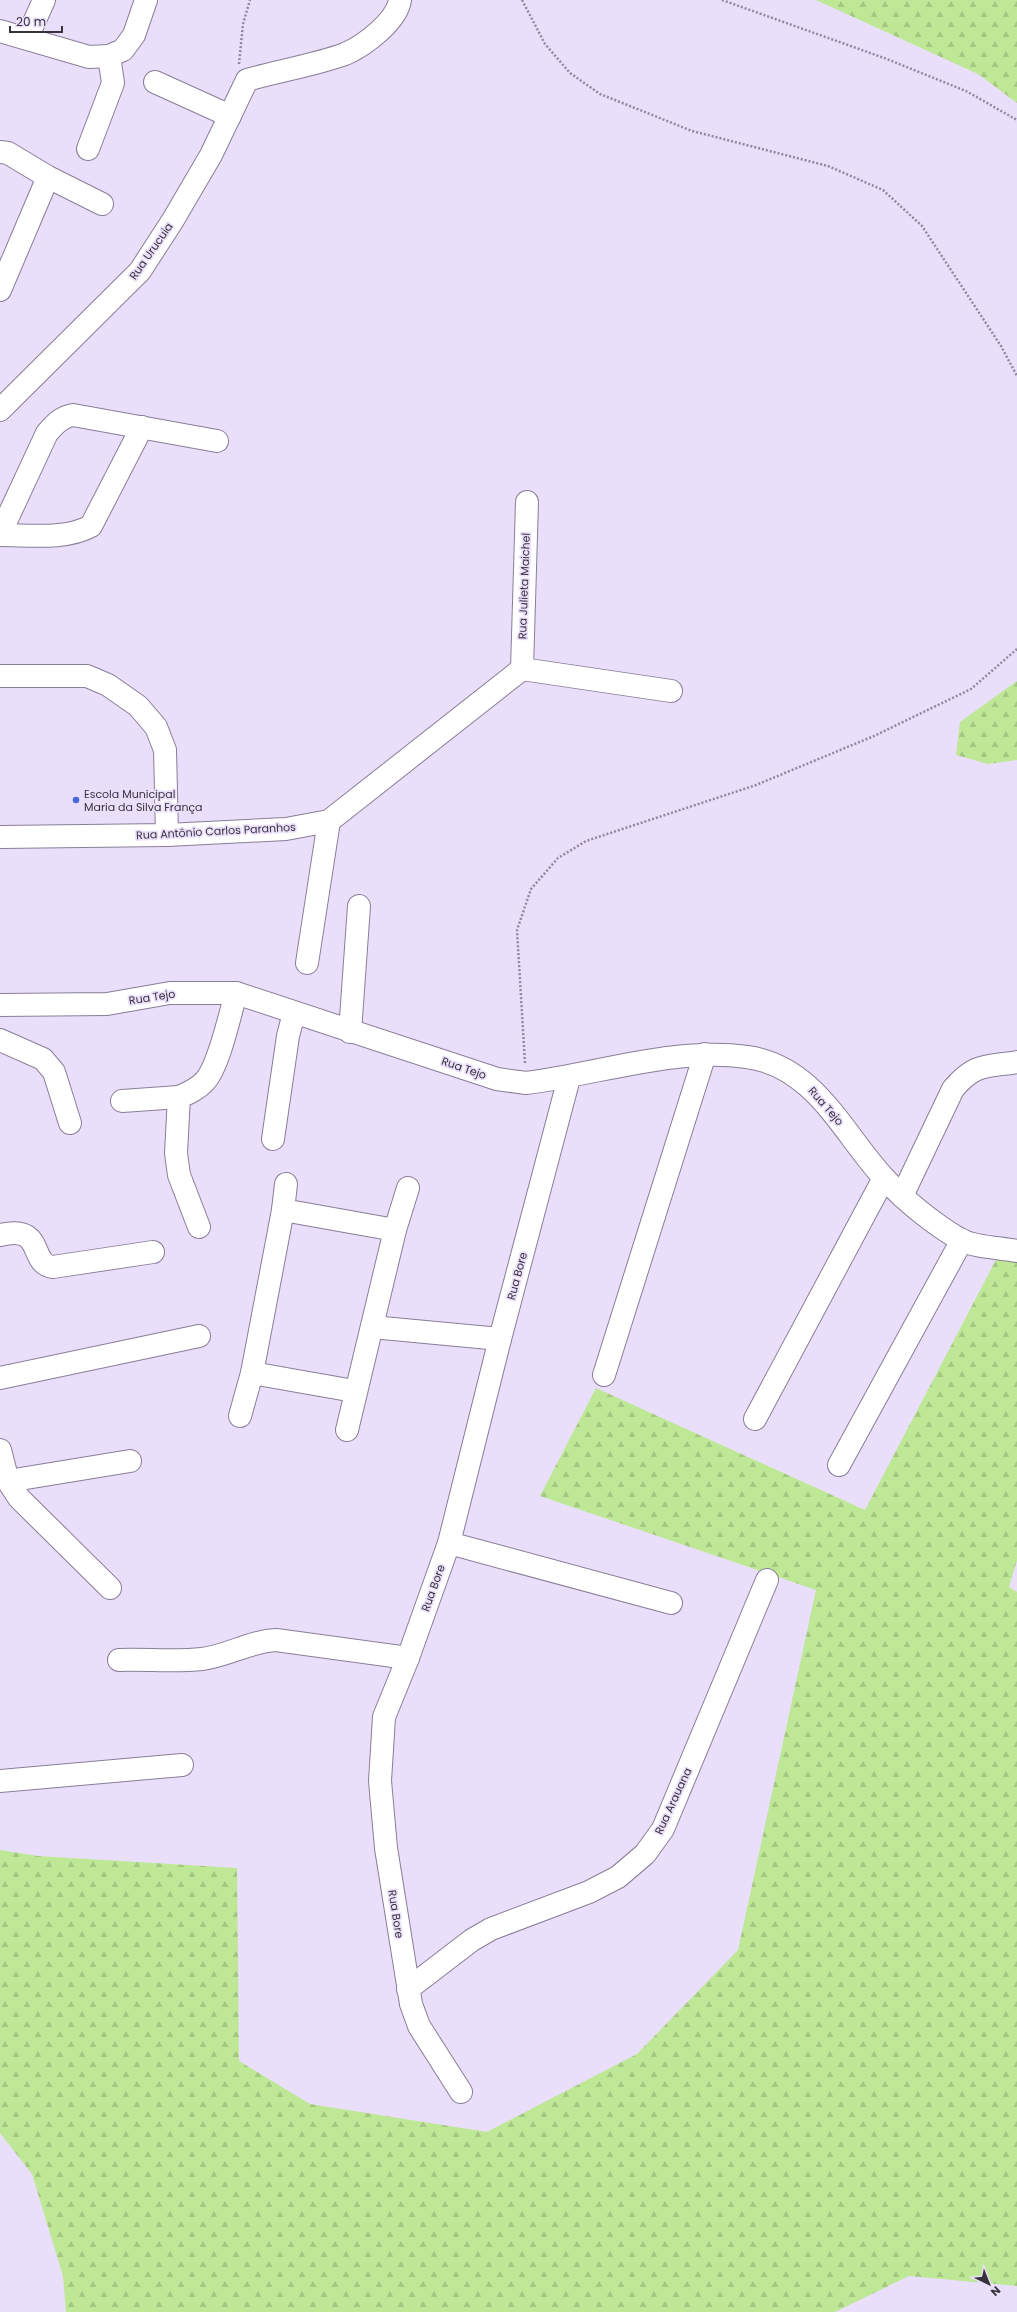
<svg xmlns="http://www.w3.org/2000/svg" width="1017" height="2312" viewBox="0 0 1017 2312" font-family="Poppins,sans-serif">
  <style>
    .forest { fill: url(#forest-firs) }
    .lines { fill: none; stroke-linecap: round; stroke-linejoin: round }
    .minor-casing { stroke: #897e97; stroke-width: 24 }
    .path { stroke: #90889b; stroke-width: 2.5; stroke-dasharray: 2 2; stroke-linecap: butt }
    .minor { stroke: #fff; stroke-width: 22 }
    .poi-dot { fill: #4768db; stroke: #eadffa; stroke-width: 1.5 }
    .labels { text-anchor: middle; stroke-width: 3.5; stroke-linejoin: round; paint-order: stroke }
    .street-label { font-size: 11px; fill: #37333d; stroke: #eadffa }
    .poi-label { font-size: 11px; fill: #37333d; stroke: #eadffa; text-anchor: start }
  </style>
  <defs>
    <pattern id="forest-firs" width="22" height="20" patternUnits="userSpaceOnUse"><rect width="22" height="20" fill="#bee796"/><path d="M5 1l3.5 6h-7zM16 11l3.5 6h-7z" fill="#a4c782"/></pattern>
  </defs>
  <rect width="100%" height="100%" fill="#eadffa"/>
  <g class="forest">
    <path d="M 816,0 L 1017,0 L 1017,103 L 978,74 Z"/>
    <path d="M 1017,681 L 1017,760 L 988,764 L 956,755 L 960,722 Z"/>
    <path d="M 999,1254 L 1017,1257 L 1017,1560 L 1009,1587 L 1017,1592 L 1017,2286 L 909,2276 L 835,2312 L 66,2312 L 63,2276 L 32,2174 L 0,2133 L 0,1850 L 38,1856 L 237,1868 L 239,2061 L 310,2104 L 487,2132 L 637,2054 L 738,1950 L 816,1590 L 540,1496 L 596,1388 L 865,1510 Z"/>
  </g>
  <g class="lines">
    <g class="minor-casing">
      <g id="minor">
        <path d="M 0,31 L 89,57 L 109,56 L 123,50 L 134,35 L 146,0"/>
        <path d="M 27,38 L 44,0"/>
        <path d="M 155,82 L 230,116"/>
        <path d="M 88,149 L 113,83 L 109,56"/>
        <path d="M 0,152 L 8,153 L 48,177 L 102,204"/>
        <path d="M 0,290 L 48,177"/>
        <path d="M 0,410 L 140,271 L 173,220 L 211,155 L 247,80 C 278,71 315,65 345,54 C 364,46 397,21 400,0"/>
        <path d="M 0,534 L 47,433 C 55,424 61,417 73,415 L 217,441"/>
        <path d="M 0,535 C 29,535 66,540 91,526 L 142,427"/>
        <path d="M 522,669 L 527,502"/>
        <path d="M 522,669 L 671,691"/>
        <path d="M 0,676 L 87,676 L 108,685 L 138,706 L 156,727 L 165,750 L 167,835"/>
        <path d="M 0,837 L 167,835 L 286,829 L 329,821 L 522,669"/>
        <path d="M 307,963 L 329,821"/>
        <path d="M 0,1005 L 107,1004 L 170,993 L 236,993 L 497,1079 L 526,1083 C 598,1074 674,1047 747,1057 C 815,1066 843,1134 885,1179 C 905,1201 935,1225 961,1240 C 974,1247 1002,1248 1017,1251"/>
        <path d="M 350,1032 L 359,906"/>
        <path d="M 0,1040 L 43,1059 L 54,1072 L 70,1123"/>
        <path d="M 122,1101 L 179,1097"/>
        <path d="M 273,1139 L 288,1036 L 294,1013"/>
        <path d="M 286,1184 L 283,1210 L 252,1373 L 354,1391"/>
        <path d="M 902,1196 L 953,1089 C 975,1063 985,1067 1017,1062"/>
        <path d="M 283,1210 L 395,1230"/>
        <path d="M 199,1227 L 179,1175 L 176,1153 L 179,1097 C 189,1093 198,1089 205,1081 C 219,1066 230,1014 236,993"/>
        <path d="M 0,1235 C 46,1224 28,1264 53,1267 L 153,1252"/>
        <path d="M 372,1327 L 500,1339"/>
        <path d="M 604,1375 L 705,1054"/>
        <path d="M 0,1378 L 199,1336"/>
        <path d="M 240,1416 L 252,1373"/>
        <path d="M 755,1419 L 884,1178"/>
        <path d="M 347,1430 L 395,1230 L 408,1188"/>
        <path d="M 0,1450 L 8,1481 L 19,1498 L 110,1588"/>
        <path d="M 839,1465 L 962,1240"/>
        <path d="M 8,1481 L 130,1461"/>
        <path d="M 449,1543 L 671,1603"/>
        <path d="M 119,1660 C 146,1659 175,1662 202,1659 C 227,1656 251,1641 276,1640 L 408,1658"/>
        <path d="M 0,1781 L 182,1765"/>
        <path d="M 408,1989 L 472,1940 L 491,1929 L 589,1892 L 618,1877 L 645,1854 L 663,1829 L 767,1580"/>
        <path d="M 461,2092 L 419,2026 L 411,2004 L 386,1848 L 380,1781 L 384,1717 L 408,1658 L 449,1543 L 500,1339 L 569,1078"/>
      </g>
    </g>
    <g class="path">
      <path d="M 522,0 L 545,44 L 570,73 L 600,94 L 692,131 L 828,166 L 883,190 L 922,226 L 1001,346 L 1017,376"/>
      <path d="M 722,0 L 887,59 L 966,91 L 1017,120"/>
      <path d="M 239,64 L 243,24 L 250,0"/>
      <path d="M 525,1063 L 517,930 L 531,889 L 558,858 L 586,841 L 756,785 L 874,736 L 971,689 L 1017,649"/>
    </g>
    <use href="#minor" class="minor"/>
  </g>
  <circle class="poi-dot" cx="76" cy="800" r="4"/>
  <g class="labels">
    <g class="street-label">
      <text transform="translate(151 251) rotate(-55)" y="4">Rua Urucuia</text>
      <text transform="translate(524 586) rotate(-88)" y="4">Rua Julieta Maichel</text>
      <text transform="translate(216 831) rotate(-3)" y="4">Rua Antônio Carlos Paranhos</text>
      <text transform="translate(152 997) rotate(-9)" y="4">Rua Tejo</text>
      <text transform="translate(464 1068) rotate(19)" y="4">Rua Tejo</text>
      <text transform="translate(826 1106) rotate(49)" y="4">Rua Tejo</text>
      <text transform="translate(517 1276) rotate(-75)" y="4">Rua Bore</text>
      <text transform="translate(433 1588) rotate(-70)" y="4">Rua Bore</text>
      <text transform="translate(673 1801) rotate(-65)" y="4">Rua Arauana</text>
      <text transform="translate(396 1914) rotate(81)" y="4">Rua Bore</text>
    </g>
    <g class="poi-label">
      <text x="84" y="798">Escola Municipal<tspan x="84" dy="13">Maria da Silva França</tspan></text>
    </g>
  </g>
  <g transform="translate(989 2284) rotate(137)" stroke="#eadffa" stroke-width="3" paint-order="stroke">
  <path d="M0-3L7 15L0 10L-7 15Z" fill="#37333d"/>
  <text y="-6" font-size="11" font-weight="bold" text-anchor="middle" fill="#37333d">N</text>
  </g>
  <path d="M10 26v6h52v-6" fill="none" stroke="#37333d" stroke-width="2"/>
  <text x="16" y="26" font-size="12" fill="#37333d" stroke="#eadffa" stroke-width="3" paint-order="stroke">20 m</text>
</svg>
